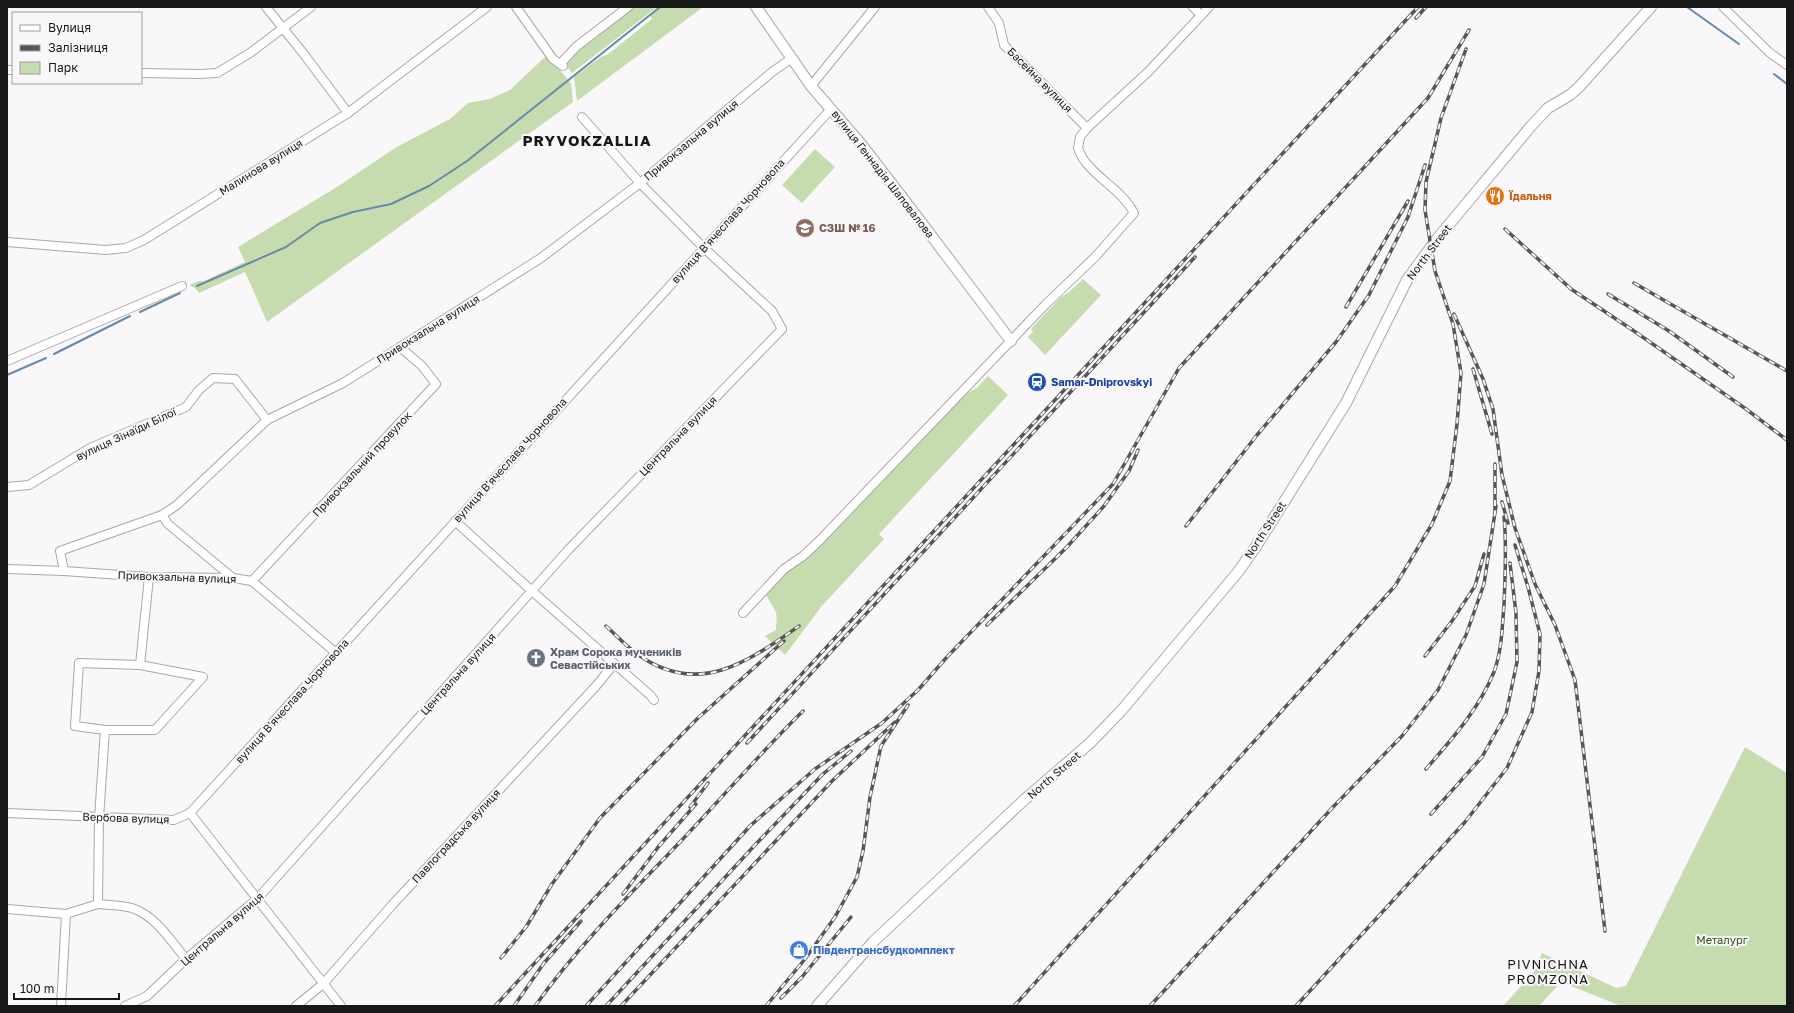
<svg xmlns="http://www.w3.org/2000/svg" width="1794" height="1013" viewBox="0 0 1794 1013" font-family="'Golos Text',sans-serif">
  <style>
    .green { fill: #c6dcae }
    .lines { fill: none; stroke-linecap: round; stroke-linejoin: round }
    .stream { stroke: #6789aa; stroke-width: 2 }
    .minor-casing { stroke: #a9a7aa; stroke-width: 10 }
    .tertiary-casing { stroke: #a9a7aa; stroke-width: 12 }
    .minor { stroke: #fff; stroke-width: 8 }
    .tertiary { stroke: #fff; stroke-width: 10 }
    .rail-casing { stroke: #575657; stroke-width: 3.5 }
    .rail { stroke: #f9f7fa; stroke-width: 2; stroke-dasharray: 6; stroke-linecap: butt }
    .labels { text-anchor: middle; stroke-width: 4; stroke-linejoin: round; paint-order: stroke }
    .street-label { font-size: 11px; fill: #191819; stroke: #f9f7fa }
    .food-label { font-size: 11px; font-weight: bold; fill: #c56008; stroke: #f9f7fa; text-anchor: start }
    .education-label { font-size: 11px; font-weight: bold; fill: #785e54; stroke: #f9f7fa; text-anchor: start }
    .transit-label { font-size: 11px; font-weight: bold; fill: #164399; stroke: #f9f7fa; text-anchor: start }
    .worship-label { font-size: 11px; font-weight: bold; fill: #5b616d; stroke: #f9f7fa; text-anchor: start }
    .park-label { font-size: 11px; fill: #324b0c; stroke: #f9f7fa }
    .shop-label { font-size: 11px; font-weight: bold; fill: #366cbe; stroke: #f9f7fa; text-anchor: start }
    .quarter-label { font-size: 13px; letter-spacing: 1px; fill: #191819; stroke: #f9f7fa }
    .district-label { font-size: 15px; font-weight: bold; letter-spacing: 1px; fill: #191819; stroke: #f9f7fa }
  </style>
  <rect width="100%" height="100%" fill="#f9f7fa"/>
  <g class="green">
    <path d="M 633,7 L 657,7 L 572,73 L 564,63 L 577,50 Z"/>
    <path d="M 660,7 L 703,7 L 577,101 L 574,77 L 601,57 L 607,55 L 652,19 L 650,15 Z"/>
    <path d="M 547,55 L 571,83 L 573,102 L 267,322 L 245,272 L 199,293 L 195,288 L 189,285 L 199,281 L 204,281 L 245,262 L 238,247 L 340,185 L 395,148 L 450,119 L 468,103 L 490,99 L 510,90 Z"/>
    <path d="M 815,149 L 835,167 L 802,203 L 782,185 Z"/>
    <path d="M 1083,279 L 1101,295 L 1045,355 L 1028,337 L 1033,332 L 1031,329 L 1060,298 L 1069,292 Z"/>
    <path d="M 988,376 L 1008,395 L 879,534 L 884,539 L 821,607 L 785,655 L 765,636 L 776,630 C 776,624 778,616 775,610 C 772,604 768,601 766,593 L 770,588 L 959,398 L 978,387 Z"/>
    <path d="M 1745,747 L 1787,773 L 1787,1006 L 1621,1006 L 1561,982 L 1539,1006 L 1503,1006 L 1533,973 L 1542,953 L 1616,988 L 1626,986 Z"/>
  </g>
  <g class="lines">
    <g class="stream">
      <path d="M 1687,7 L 1739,44"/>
      <path d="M 1774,74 L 1787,84"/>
      <path d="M 197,286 L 286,247 L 320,223 L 353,212 L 391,204 L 429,186 L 467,161 L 660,7"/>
      <path d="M 140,312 L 180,293"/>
      <path d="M 54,354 L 130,316"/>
      <path d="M 7,375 L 46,358"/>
    </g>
    <g class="minor-casing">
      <g id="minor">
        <path d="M 266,7 L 303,53 L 348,113"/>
        <path d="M 516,7 L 553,59 L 563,66"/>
        <path d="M 988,7 L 999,23 L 1004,45 L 1087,128"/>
        <path d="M 1193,7 L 1201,15"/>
        <path d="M 1723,7 L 1770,53 L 1787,65"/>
        <path d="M 560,64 L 577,46 L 628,7"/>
        <path d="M 7,70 L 13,70"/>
        <path d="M 141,73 L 201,74 L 217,73 L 250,53 L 311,7"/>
        <path d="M 811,86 L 875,7"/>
        <path d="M 7,242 L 106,250 L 126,248 L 144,240 L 348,113 L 487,7"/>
        <path d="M 7,361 L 182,286"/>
        <path d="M 7,487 L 29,485 L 90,448 L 186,407 L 199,390 L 213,378 L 235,379 L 267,420"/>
        <path d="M 162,515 L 168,524 L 233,578"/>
        <path d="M 455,521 L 532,591 L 650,695 L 654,700"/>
        <path d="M 7,569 L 64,571 L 149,577 L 233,578 L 252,581 L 336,653"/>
        <path d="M 64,571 L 60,551 L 162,515 L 177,505 L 267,420 L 343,383 L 541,258 L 640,183 L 772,72 L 792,58"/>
        <path d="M 252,581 L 436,384 L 422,366 L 400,347"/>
        <path d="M 743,613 L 784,569 L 803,556 L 820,540 L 1045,305 L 1096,256 L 1134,213 C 1123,192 1102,182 1087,164 C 1083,160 1080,153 1078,148 L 1080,137 L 1087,128 L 1148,72 L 1209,7"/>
        <path d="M 79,663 L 140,665 L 203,677 L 155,730 L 105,730 L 75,726 Z"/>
        <path d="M 140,665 L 149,577"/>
        <path d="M 105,730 L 99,818 L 98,904 C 109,905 122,905 132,908 C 156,916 171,941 186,959"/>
        <path d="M 7,813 L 174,820 L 190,813 L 341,1006"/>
        <path d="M 190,813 L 831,109"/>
        <path d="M 7,909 L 66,914 L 98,904"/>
        <path d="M 61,1006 L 66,914"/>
        <path d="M 125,1006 L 147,996 L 186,959 L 258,898 L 569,549 L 782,329 L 772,311 L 704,248 L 640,183 L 582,117"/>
        <path d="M 296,1006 L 323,984 L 393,904 L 596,686 L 614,664"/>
      </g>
    </g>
    <g class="tertiary-casing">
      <g id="tertiary">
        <path d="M 756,7 L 811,86 L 861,144 L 905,201 L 1011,341"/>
        <path d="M 817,1006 L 873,942 L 1024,800 L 1090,743 L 1121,711 L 1238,572 L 1257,545 L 1346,403 L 1407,280 L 1436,240 L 1532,125 L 1548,108 L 1570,95 L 1579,87 L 1651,7"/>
      </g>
    </g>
    <use href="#minor" class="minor"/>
    <use href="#tertiary" class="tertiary"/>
    <g class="rail-casing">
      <g id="rail">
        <path d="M 1416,18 L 1426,7"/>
        <path d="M 1505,229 L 1571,289 L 1634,331 L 1746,409 L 1787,440"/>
        <path d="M 1634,283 L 1787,371"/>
        <path d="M 1608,294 L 1669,331 L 1733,377"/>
        <path d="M 1346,307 L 1408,201"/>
        <path d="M 1454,314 L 1483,379 L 1493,409 L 1502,475 L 1515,528 L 1535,584 L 1555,625 L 1575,680 L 1605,931"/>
        <path d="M 1473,369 L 1492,434"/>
        <path d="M 1495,464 L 1495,510"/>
        <path d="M 1502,502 L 1508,523"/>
        <path d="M 1186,526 L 1257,435 L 1336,342 L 1369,295 L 1408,217 L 1425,165"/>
        <path d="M 987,625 L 1066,548 L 1104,506 L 1129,471 L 1138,450"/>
        <path d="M 606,626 C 617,636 628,648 640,656 C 700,697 749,661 799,626"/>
        <path d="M 1425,656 L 1452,621 L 1475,586 L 1484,554"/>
        <path d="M 747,743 L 1195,257"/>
        <path d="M 1426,769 C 1452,739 1479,709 1494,672 C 1502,650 1502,628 1504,605 C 1505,576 1507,546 1504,517"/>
        <path d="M 690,807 L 708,783"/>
        <path d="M 1431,814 L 1482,757 L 1506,714 L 1517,662 L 1516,613 L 1510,563"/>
        <path d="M 623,894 L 659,846 L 696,804"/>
        <path d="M 501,958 L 526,927 L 552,884 L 600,818 L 698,718 L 784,641"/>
        <path d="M 781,998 L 802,977 L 851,917"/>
        <path d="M 495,1006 L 1418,7"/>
        <path d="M 514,1006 L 544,963 L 581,921"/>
        <path d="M 535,1006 C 578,946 630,894 681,841 C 722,798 761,752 803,711"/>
        <path d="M 586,1006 L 751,825 L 815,769 L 882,723 L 918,690 L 947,657 L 1113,484 L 1179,368 L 1428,98 L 1469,30"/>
        <path d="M 606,1006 L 755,845 L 823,774 L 851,751"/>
        <path d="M 621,1006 L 832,781 L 895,722"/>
        <path d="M 766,1006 L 805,959 L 835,917 L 857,877 L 863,851 L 870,797 L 881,746 L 908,705"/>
        <path d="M 1014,1006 L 1395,586 L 1432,524 L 1450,481 L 1457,424 L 1461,373 L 1453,324 L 1435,271 L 1425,210 L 1426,182 L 1441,118 L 1466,49"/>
        <path d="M 1150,1006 L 1334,806 L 1402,736 L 1438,690 L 1466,635 L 1484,584 L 1496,506"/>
        <path d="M 1296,1006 L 1465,822 L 1507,768 L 1532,712 L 1539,671 L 1540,634 L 1528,587 L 1515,545"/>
      </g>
    </g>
    <use href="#rail" class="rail"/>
  </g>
  <defs>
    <g id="restaurant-disc" transform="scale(1)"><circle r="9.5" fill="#e8710a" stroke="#f9f7fa"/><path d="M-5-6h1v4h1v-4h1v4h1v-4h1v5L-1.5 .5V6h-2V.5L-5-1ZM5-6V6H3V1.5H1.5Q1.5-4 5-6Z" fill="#fff"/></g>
    <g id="school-disc" transform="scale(1)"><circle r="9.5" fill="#8d6e63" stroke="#f9f7fa"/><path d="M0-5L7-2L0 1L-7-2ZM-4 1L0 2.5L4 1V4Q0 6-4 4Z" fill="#fff"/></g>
    <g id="station-disc" transform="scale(1)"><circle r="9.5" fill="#1a4fb4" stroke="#f9f7fa"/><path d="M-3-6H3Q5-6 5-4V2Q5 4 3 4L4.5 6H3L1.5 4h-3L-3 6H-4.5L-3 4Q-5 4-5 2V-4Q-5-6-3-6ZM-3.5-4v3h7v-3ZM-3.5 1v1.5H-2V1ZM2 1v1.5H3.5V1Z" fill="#fff"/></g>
    <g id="church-disc" transform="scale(1)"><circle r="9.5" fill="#6b7280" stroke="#f9f7fa"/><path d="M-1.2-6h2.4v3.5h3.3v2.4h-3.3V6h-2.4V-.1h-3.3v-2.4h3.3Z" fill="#fff"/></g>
    <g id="shop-disc" transform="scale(1)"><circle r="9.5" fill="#3f7fe0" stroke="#f9f7fa"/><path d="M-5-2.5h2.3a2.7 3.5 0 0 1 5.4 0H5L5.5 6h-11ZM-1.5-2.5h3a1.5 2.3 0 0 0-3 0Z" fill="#fff"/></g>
  </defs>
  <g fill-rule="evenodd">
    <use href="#restaurant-disc" x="1495" y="196"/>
    <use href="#school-disc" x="805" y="228"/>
    <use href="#station-disc" x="1037" y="382"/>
    <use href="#church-disc" x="536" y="658"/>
    <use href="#shop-disc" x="799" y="950"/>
  </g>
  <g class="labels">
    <g class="street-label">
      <text transform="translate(1040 80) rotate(45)" y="4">Басейна вулиця</text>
      <text transform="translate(691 140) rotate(-40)" y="4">Привокзальна вулиця</text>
      <text transform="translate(261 167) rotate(-32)" y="4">Малинова вулиця</text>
      <text transform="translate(883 174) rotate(52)" y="4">вулиця Геннадія Шаповалова</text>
      <text transform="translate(728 221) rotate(-48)" y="4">вулиця В'ячеслава Чорновола</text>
      <text transform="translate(1429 252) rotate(-53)" y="4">North Street</text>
      <text transform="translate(428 329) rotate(-32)" y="4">Привокзальна вулиця</text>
      <text transform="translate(126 434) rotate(-25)" y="4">вулиця Зінаїди Білої</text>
      <text transform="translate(678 436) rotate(-46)" y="4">Центральна вулиця</text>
      <text transform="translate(510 460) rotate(-48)" y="4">вулиця В'ячеслава Чорновола</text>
      <text transform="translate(362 464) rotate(-47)" y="4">Привокзальний провулок</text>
      <text transform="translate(1265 530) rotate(-57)" y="4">North Street</text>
      <text transform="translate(177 577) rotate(2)" y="4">Привокзальна вулиця</text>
      <text transform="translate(458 674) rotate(-48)" y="4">Центральна вулиця</text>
      <text transform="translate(292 701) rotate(-48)" y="4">вулиця В'ячеслава Чорновола</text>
      <text transform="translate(1054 775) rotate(-41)" y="4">North Street</text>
      <text transform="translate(126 818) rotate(2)" y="4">Вербова вулиця</text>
      <text transform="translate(456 836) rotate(-47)" y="4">Павлоградська вулиця</text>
      <text transform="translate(222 929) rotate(-41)" y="4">Центральна вулиця</text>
    </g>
    <g class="food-label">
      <text x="1509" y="200">Їдальня</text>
    </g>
    <g class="education-label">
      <text x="819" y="232">СЗШ № 16</text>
    </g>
    <g class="transit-label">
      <text x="1051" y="386">Samar-Dniprovskyi</text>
    </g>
    <g class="worship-label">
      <text x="550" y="656">Храм Сорока мучеників<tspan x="550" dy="13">Севастійських</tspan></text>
    </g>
    <g class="park-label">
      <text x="1722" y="944">Металург</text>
    </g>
    <g class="shop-label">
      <text x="813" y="954">Південтрансбудкомплект</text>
    </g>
    <g class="quarter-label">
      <text x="1548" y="969">PIVNICHNA<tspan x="1548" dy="15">PROMZONA</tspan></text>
    </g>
    <g class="district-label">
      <text x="587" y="146">PRYVOKZALLIA</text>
    </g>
  </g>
  <rect width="1794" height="1013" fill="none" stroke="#191819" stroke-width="16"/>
  <rect x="12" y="12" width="130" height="72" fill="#f9f7fa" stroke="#9f9ea0"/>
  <rect x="20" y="25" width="20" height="6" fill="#ffffff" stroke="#9f9ea0"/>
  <text x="48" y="32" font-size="12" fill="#191819">Вулиця</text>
  <rect x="20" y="45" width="20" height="6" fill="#575657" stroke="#9f9ea0"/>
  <text x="48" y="52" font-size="12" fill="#191819">Залізниця</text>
  <rect x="20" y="62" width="20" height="12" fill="#c6dcae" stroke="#9f9ea0"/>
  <text x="48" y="72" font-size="12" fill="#191819">Парк</text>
  <path d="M14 993v6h105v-6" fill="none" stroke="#191819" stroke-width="2"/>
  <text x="20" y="993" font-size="12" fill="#191819" stroke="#f9f7fa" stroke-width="3" paint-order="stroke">100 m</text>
</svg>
